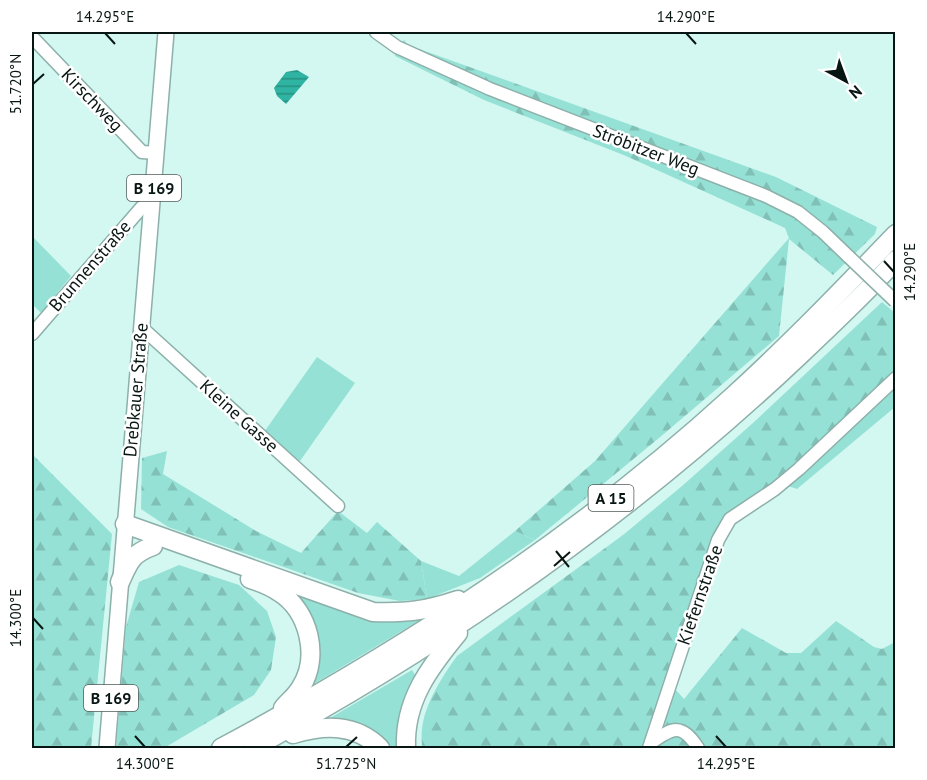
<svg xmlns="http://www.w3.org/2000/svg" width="927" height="780" viewBox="0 0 927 780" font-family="'PT Sans',sans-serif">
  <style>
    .green { fill: #96e1d5 }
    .forest { fill: url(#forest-firs) }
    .water { fill: url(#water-rules) }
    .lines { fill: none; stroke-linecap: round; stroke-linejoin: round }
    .minor-casing { stroke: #8db0aa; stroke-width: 15 }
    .major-casing { stroke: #8db0aa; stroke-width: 18 }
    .highway-casing { stroke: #8db0aa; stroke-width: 21 }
    .minor { stroke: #fff; stroke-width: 12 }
    .major { stroke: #fff; stroke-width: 15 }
    .highway { stroke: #fff; stroke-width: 18 }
    .minor-bridge-casing { stroke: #8db0aa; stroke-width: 15; stroke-linecap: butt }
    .minor-bridge { stroke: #fff; stroke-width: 12 }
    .ticks { fill: none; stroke: #081613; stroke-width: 2 }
    .labels { text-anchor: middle; stroke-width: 5; stroke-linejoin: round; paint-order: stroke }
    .shield { fill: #fff; stroke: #525c5a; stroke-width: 1.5 }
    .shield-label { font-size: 16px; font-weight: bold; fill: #081613 }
    .street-label { font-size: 18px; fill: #081613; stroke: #fff }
    .neatline { fill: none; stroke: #081613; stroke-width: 2 }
    .ticks-label { font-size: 15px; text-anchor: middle; fill: #081613 }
  </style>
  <defs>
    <pattern id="forest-firs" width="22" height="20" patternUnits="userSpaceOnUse" patternTransform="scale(1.5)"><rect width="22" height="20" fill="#96e1d5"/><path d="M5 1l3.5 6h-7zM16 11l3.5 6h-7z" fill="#80c0b6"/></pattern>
    <pattern id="water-rules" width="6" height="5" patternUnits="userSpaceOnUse" patternTransform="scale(1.5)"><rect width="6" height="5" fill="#2fb3a2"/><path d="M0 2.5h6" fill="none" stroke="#269183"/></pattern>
  </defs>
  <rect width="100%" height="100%" fill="#d3f8f1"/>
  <g class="green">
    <path d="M 32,236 L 71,276 L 41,313 L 32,304 Z"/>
    <path d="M 317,357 L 355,383 L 300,461 L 262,435 Z"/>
    <path d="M 895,381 L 895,407 L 797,489 L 785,485 Z"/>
    <path d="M 515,531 L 535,540 L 480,578 L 427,599 L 421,561 L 459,576 Z"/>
    <path d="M 296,593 L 380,620 L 420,620 L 307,688 L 310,616 Z"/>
    <path d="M 412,670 L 417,678 L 399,748 L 386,748 L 364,728 L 330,718 Z"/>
  </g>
  <g class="forest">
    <path d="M 404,40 L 408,45 L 776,177 L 877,227 L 875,234 L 833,275 L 789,239 L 779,336 L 659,438 L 535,540 L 515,531 L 595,461 L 789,238 L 785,228 L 626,156 L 484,100 L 395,56 L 395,53 Z"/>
    <path d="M 882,302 L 895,313 L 895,374 L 798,468 L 728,517 L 667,680 L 684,699 L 742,628 L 786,653 L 801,653 L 836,621 L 874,647 L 882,649 L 895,642 L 895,748 L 422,748 C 422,742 421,735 422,729 C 425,703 442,677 457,656 L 623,535 L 682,486 L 754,422 Z"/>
    <path d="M 167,451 L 163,474 L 256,531 L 301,553 L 338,511 L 367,533 L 377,522 L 421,561 L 427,599 L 400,601 L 358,593 L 168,527 L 141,509 L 142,458 Z"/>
    <path d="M 32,454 L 112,534 L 91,748 L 32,748 Z"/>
    <path d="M 179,565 L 239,585 L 267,611 L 276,637 L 271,670 L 254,695 L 164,748 L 116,748 L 126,627 L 139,582 Z"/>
  </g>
  <path class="water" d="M 297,70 L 309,77 L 286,104 L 277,96 L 274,88 L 286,72 Z"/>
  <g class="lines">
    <g class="minor-casing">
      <g id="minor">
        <path d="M 376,32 L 397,47 L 490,89 L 766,196 L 798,212 L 823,232 L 849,257"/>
        <path d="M 32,37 L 142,152 L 157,153"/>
        <path d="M 141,327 L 338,506"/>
        <path d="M 32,334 L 142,207 L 152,206"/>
        <path d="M 651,743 C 673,727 682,723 698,748"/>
        <path d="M 649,748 L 718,540 L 730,519 L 775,489 L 799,469 L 896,378"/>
      </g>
    </g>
    <g class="major-casing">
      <path id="major" d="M 107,748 L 166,32"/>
    </g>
    <g class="highway-casing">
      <g id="highway">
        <path d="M 125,524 L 373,612 C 407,613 425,611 458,600"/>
        <path d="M 250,579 C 260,582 270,586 279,592 C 309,611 320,657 301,687 C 297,695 289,701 283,708"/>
        <path d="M 120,582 C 129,562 131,554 153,546"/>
        <path d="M 293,734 C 324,725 355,723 380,748"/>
        <path d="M 221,748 C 403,650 579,537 732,397 C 789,345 842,290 896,234"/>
        <path d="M 253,748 C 452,640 634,512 799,356 C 832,325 865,294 896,260"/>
        <path d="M 406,748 C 404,701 429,668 458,633"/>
      </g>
    </g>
    <use href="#minor" class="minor"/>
    <use href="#major" class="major"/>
    <use href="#highway" class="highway"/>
    <g class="minor-bridge-casing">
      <path id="minor-bridge" d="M 849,257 L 895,301"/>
    </g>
    <use href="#minor-bridge" class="minor-bridge"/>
  </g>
  <path class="ticks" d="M 105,33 L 115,44M 686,33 L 696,44M 33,84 L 44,74M 884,261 L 894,272M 556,551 L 569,567M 554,566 L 570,552M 33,618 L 43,629M 135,736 L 145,747M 716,736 L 726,747M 346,747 L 357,737"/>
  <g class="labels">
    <g class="shield">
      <rect x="127" y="175" width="54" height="26" rx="4.5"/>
      <rect x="588.5" y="485" width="45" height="26" rx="4.5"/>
      <rect x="84" y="685" width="54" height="26" rx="4.5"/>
    </g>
    <g class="shield-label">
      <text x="154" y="194">B 169</text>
      <text x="611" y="504">A 15</text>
      <text x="111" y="704">B 169</text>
    </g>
    <g class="street-label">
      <text transform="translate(92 100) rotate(46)" y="6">Kirschweg</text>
      <text transform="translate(646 150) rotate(21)" y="6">Ströbitzer Weg</text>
      <text transform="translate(90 266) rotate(-49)" y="6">Brunnenstraße</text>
      <text transform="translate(136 390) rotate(-85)" y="6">Drebkauer Straße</text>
      <text transform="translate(239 416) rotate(42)" y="6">Kleine Gasse</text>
      <text transform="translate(700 595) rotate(-71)" y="6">Kiefernstraße</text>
    </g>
  </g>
  <rect width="927" height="780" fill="none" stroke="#ffffff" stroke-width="66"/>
  <g transform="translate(846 81) rotate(139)" stroke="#ffffff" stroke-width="4.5" paint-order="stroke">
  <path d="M0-4.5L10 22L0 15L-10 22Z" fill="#081613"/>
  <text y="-9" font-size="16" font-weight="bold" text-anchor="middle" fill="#081613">N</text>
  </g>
  <rect x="33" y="33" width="861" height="714" class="neatline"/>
  <g class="ticks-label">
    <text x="105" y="22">14.295°E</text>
    <text x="686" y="22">14.290°E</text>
    <text transform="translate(16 84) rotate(-90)" y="5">51.720°N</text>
    <text transform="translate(910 272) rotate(-90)" y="5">14.290°E</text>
    <text transform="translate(16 618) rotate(-90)" y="5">14.300°E</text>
    <text x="145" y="769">14.300°E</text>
    <text x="346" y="769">51.725°N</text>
    <text x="726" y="769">14.295°E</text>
  </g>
</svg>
